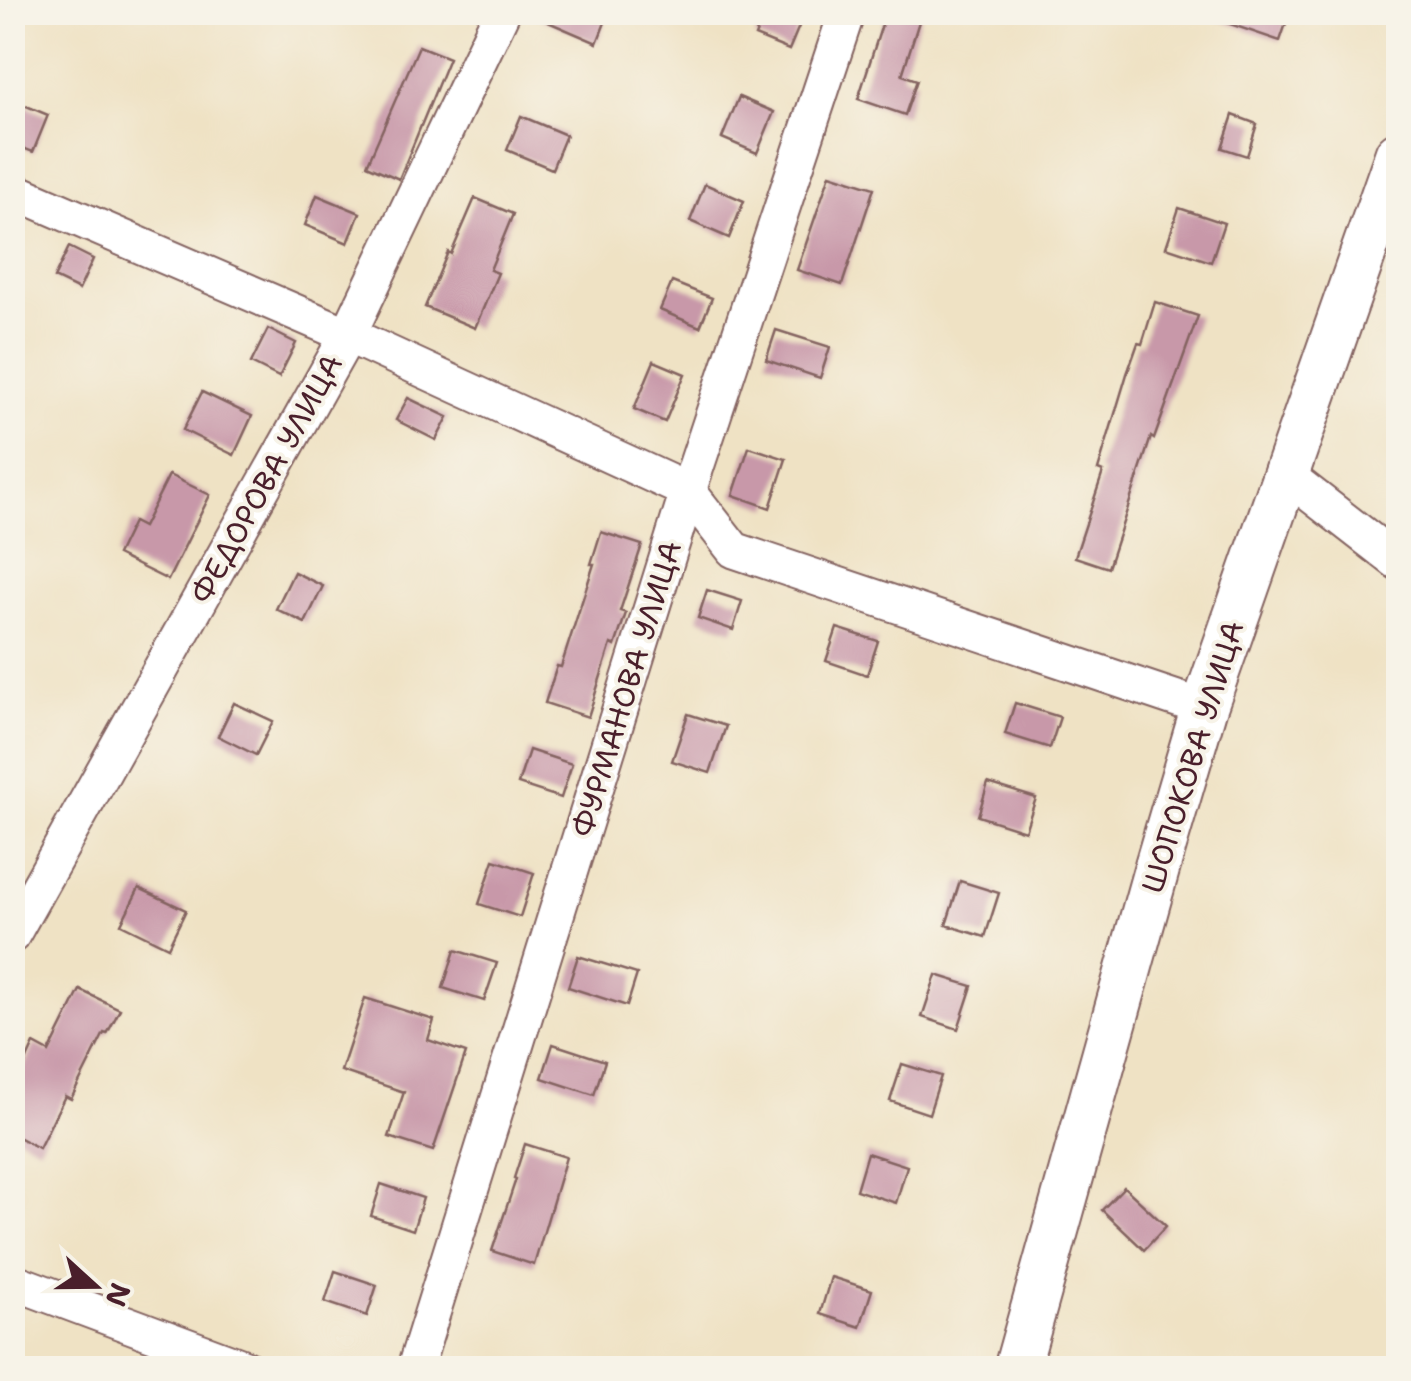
<svg xmlns="http://www.w3.org/2000/svg" width="1411" height="1381" viewBox="0 0 1411 1381" font-family="'Shantell Sans',sans-serif">
  <style>
    .building { fill: #c898a9 }
    .lines { fill: none; stroke-linecap: round; stroke-linejoin: round }
    .minor-casing { stroke: #846361; stroke-width: 39 }
    .tertiary-casing { stroke: #846361; stroke-width: 49 }
    .minor { stroke: #fff; stroke-width: 35 }
    .tertiary { stroke: #fff; stroke-width: 45 }
    .labels { text-anchor: middle; stroke-width: 8; stroke-linejoin: round; paint-order: stroke }
    .street-label { font-size: 30px; fill: #4a1f2b; stroke: #f7f3e8 }
  </style>
  <rect width="100%" height="100%" fill="#f7f3e8"/>
  <filter id="ink" filterUnits="userSpaceOnUse"><feTurbulence type="fractalNoise" baseFrequency=".01" numOctaves="2"/><feDisplacementMap in="SourceGraphic" scale="20" xChannelSelector="R" yChannelSelector="G"/><feConvolveMatrix kernelMatrix="1 2 1 2 8 2 1 2 1" color-interpolation-filters="sRGB"/></filter>
  <filter id="wash" filterUnits="userSpaceOnUse"><feTurbulence type="fractalNoise" baseFrequency=".0048" numOctaves="4" result="noise"/><feDisplacementMap in="SourceGraphic" scale="40" xChannelSelector="R" yChannelSelector="G"/><feGaussianBlur stdDeviation="2.25" result="paint"/><feColorMatrix in="noise" values="0 0 0 0 0 0 0 0 0 0 0 0 0 0 0 0 0 1.4 0 .05"/><feComposite in="paint" operator="in"/></filter>
  <g filter="url(#wash)">
    <rect width="100%" height="100%" fill="#efe2c4"/>
    <g id="blocks">
      <g class="building">
        <path d="M 525,12 L 609,12 L 597,43 Z"/>
        <path d="M 765,12 L 805,12 L 789,50 L 755,36 Z"/>
        <path d="M 886,12 L 922,12 L 902,75 L 917,80 L 905,115 L 858,99 Z"/>
        <path d="M 1210,12 L 1290,12 L 1280,41 L 1209,17 Z"/>
        <path d="M 419,46 L 449,58 L 399,179 L 367,165 Z"/>
        <path d="M 739,97 L 774,112 L 757,153 L 722,138 Z"/>
        <path d="M 12,100 L 48,115 L 33,152 L 12,144 Z"/>
        <path d="M 1233,115 L 1257,124 L 1247,156 L 1222,148 Z"/>
        <path d="M 521,116 L 566,135 L 552,169 L 507,150 Z"/>
        <path d="M 830,174 L 874,188 L 842,285 L 797,270 Z"/>
        <path d="M 705,184 L 744,201 L 729,238 L 690,221 Z"/>
        <path d="M 317,195 L 360,213 L 348,243 L 305,225 Z"/>
        <path d="M 475,198 L 513,214 L 490,270 L 498,273 L 475,328 L 425,307 L 448,252 L 451,254 Z"/>
        <path d="M 1179,208 L 1224,223 L 1211,262 L 1166,247 Z"/>
        <path d="M 69,247 L 93,259 L 79,290 L 54,278 Z"/>
        <path d="M 672,282 L 712,298 L 700,327 L 660,310 Z"/>
        <path d="M 1155,302 L 1198,316 L 1154,439 L 1151,437 L 1108,568 L 1075,557 L 1103,472 L 1098,470 L 1127,374 L 1138,343 L 1142,344 Z"/>
        <path d="M 268,329 L 296,343 L 279,377 L 251,363 Z"/>
        <path d="M 776,330 L 830,347 L 820,378 L 766,360 Z"/>
        <path d="M 654,361 L 685,374 L 665,422 L 634,409 Z"/>
        <path d="M 202,392 L 252,416 L 234,455 L 183,430 Z"/>
        <path d="M 408,398 L 448,417 L 436,440 L 396,420 Z"/>
        <path d="M 749,447 L 786,459 L 770,508 L 733,495 Z"/>
        <path d="M 169,475 L 210,495 L 168,580 L 117,555 L 133,522 L 143,527 Z"/>
        <path d="M 601,532 L 642,545 L 620,611 L 626,613 L 615,646 L 611,644 L 588,717 L 545,703 L 557,666 L 561,667 L 594,564 L 591,564 Z"/>
        <path d="M 294,572 L 323,586 L 305,623 L 276,609 Z"/>
        <path d="M 707,590 L 742,601 L 733,630 L 698,618 Z"/>
        <path d="M 837,628 L 878,641 L 867,675 L 826,661 Z"/>
        <path d="M 234,703 L 273,721 L 256,755 L 218,736 Z"/>
        <path d="M 1015,703 L 1060,717 L 1050,748 L 1005,734 Z"/>
        <path d="M 688,714 L 726,726 L 710,773 L 672,761 Z"/>
        <path d="M 529,750 L 572,764 L 561,798 L 518,784 Z"/>
        <path d="M 988,783 L 1036,798 L 1025,831 L 978,816 Z"/>
        <path d="M 494,860 L 534,873 L 520,917 L 479,904 Z"/>
        <path d="M 960,881 L 999,893 L 985,937 L 946,925 Z"/>
        <path d="M 139,888 L 186,910 L 168,947 L 121,924 Z"/>
        <path d="M 455,950 L 497,963 L 484,1001 L 443,988 Z"/>
        <path d="M 578,956 L 637,974 L 627,1006 L 568,987 Z"/>
        <path d="M 936,975 L 972,986 L 958,1029 L 922,1017 Z"/>
        <path d="M 80,990 L 120,1009 L 107,1034 L 104,1033 L 71,1099 L 65,1096 L 39,1148 L 12,1134 L 12,1092 L 34,1044 L 49,1052 Z"/>
        <path d="M 365,998 L 434,1020 L 428,1040 L 466,1053 L 433,1151 L 389,1137 L 404,1092 L 341,1071 Z"/>
        <path d="M 553,1044 L 605,1061 L 594,1095 L 542,1078 Z"/>
        <path d="M 902,1064 L 941,1076 L 929,1114 L 890,1101 Z"/>
        <path d="M 525,1144 L 566,1157 L 534,1265 L 492,1251 L 516,1179 L 514,1178 Z"/>
        <path d="M 867,1153 L 907,1166 L 896,1203 L 856,1190 Z"/>
        <path d="M 381,1184 L 423,1198 L 413,1230 L 371,1216 Z"/>
        <path d="M 1124,1187 L 1166,1226 L 1144,1250 L 1102,1210 Z"/>
        <path d="M 335,1271 L 377,1285 L 367,1316 L 325,1302 Z"/>
        <path d="M 831,1277 L 872,1290 L 860,1327 L 820,1314 Z"/>
      </g>
    </g>
  </g>
  <g filter="url(#ink)">
    <use href="#blocks" fill-opacity="0" stroke="#846361" stroke-width="2.5"/>
    <g class="lines">
      <g class="minor-casing">
        <g id="minor">
          <path d="M 12,190 L 348,335 L 688,491 L 734,550 L 1204,708"/>
          <path d="M 1286,475 L 1398,562"/>
          <path d="M 12,935 L 348,335 L 502,12"/>
          <path d="M 12,1281 L 245,1368"/>
          <path d="M 415,1368 L 688,491 L 847,12"/>
        </g>
      </g>
      <g class="tertiary-casing">
        <path id="tertiary" d="M 1017,1368 L 1158,864 L 1204,708 L 1398,154"/>
      </g>
      <use href="#minor" class="minor"/>
      <use href="#tertiary" class="tertiary"/>
    </g>
  </g>
  <g class="labels">
    <g class="street-label">
      <text transform="translate(267 479) rotate(-61)" y="10">ФЕДОРОВА УЛИЦА</text>
      <text transform="translate(627 689) rotate(-73)" y="10">ФУРМАНОВА УЛИЦА</text>
      <text transform="translate(1193 757) rotate(-73)" y="10">ШОПОКОВА УЛИЦА</text>
    </g>
  </g>
  <rect width="1411" height="1381" fill="none" stroke="#f7f3e8" stroke-width="50"/>
  <g transform="translate(95 1286) rotate(111)" stroke="#f7f3e8" stroke-width="8" paint-order="stroke">
  <path d="M0-8L18 38L0 25L-18 38Z" fill="#4a1f2b"/>
  <text y="-15" font-size="28" font-weight="bold" text-anchor="middle" fill="#4a1f2b">N</text>
  </g>
</svg>
